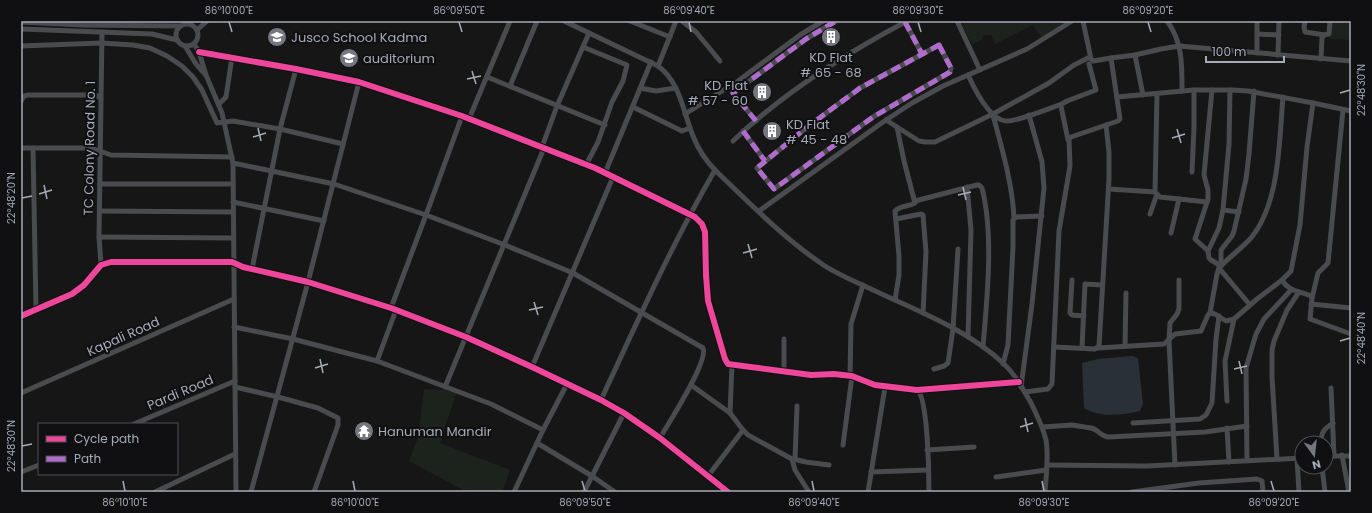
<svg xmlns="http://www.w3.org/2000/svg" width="1372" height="513" viewBox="0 0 1372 513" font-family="Poppins,sans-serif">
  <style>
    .green { fill: #1c231d }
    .water { fill: #293038 }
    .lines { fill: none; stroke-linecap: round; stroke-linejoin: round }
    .minor { stroke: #4a4b4f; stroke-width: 5 }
    .quiet { stroke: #b06ccc; stroke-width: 5; stroke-dasharray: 10 5; stroke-linecap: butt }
    .cycleway-casing { stroke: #101012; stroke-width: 8 }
    .cycleway { stroke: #ed469a; stroke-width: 6 }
    .ticks { fill: none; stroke: #a6abb8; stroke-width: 1.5 }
    .labels { text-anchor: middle; stroke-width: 4; stroke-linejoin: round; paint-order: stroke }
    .poi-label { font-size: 13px; fill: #a6abb8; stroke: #101012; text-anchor: start }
    .street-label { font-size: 13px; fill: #a6abb8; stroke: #101012 }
    .neatline { fill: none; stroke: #a6abb8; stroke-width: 1.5 }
    .ticks-label { font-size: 10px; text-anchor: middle; fill: #a6abb8 }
  </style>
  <rect width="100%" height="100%" fill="#161616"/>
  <g class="green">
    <path d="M 960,21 L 1068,21 L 1042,38 L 1033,25 L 995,44 L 991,35 L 983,35 L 983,39 L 972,44 Z"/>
    <path d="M 1331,21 L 1351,21 L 1351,40 L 1330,39 Z"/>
    <path d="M 424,389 L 457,391 L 440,443 L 510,470 L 502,492 L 467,492 L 409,461 L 418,438 Z"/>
  </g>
  <path class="water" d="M 1132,356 L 1138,358 L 1143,404 L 1140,411 C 1124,415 1099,418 1084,408 L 1082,363 L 1098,359 Z"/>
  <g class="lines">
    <g class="minor">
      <path d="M 564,21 L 658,66 C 680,82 683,111 693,136 C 698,149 706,161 716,171 C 749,203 787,241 825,266 C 844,278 866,286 886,296 C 926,314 971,333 1003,363 C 1015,374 1023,389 1031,403 C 1037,415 1043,427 1046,440 C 1049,457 1046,475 1045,492"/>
      <path d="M 630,21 L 670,37"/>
      <path d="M 682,21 L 696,32 L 720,61"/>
      <path d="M 957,21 L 980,70"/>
      <path d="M 1167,21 C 1183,42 1182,67 1182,91"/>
      <path d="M 1257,21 L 1257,53"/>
      <path d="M 1305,21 L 1304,27 L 1305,32 L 1325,35"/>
      <path d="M 21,22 L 83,25 L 180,26"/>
      <path d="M 905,22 L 922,54"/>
      <circle cx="187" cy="35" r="11"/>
      <path d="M 21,29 L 152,34 L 177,40"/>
      <path d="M 197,30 L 207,21"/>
      <path d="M 1257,34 L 1279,35"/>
      <path d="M 194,44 L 199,52 L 206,75 L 222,113 L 233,163 L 236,492"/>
      <path d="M 939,45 L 951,68 L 950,72 L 873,117 L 774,189 L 757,168 L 806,128 L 860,88 Z"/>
      <path d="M 21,46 L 101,43 L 133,45 L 150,48 L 167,56 L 182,66 L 193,77 L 202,90 L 217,123 L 233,121 L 280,129 L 343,144"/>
      <path d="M 185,46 L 196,64 L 205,74"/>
      <path d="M 583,47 L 627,65 L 623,81 L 612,102 L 598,142 L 586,165"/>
      <path d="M 199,52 L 296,69 L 359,82 L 462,116 L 595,168 L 695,217 L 702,224 L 705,232 L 706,275 L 708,301 L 725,359 L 728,364 L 811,375 L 834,374 L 852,376 L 875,385 L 917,390 L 1019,382"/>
      <path d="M 1135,55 L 1143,95"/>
      <path d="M 1278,55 L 1279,21"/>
      <path d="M 1111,58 L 1135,55 L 1161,49 L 1179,46 L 1351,61"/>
      <path d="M 1321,59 L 1322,37 L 1324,35 L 1329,34 L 1330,21"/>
      <path d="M 658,66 L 676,21"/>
      <path d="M 968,75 C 974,88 989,120 1006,121 C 1015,122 1048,109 1059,105 L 1061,106 L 1068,140"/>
      <path d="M 487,77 L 605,125"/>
      <path d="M 510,86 L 537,21"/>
      <path d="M 640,88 L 656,91 L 676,88"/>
      <path d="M 1212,90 L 1204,175 L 1208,190 L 1208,199 L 1195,239 L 1208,251 L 1209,258 L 1211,260 L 1221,266"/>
      <path d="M 1157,94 L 1155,192 L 1160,197 L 1207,202"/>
      <path d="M 21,101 L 24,96 L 28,95 L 91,95 L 98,96 L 101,99"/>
      <path d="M 1313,103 L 1351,111"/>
      <path d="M 219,104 L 226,97 L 232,57"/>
      <path d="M 1060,105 L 1067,101 L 1096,90 L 1089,64"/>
      <path d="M 633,107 L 682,131 L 690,128"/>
      <path d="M 685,114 L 738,81 L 800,35 L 823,21"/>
      <path d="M 993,115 C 1002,149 1012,182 1014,217"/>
      <path d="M 469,119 L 510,21"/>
      <path d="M 886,120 L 919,141 L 925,142 L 935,142 L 993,114 L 1049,83 L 1074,65 L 1090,57"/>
      <path d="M 756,121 L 733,93 L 806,39 L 836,21"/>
      <path d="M 743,131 L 765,161"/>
      <path d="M 733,141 C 784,92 845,54 907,21"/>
      <path d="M 542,147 L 557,106 L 589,33"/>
      <path d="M 21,148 L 91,148 L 111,155 L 232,157"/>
      <path d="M 33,148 L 36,309"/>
      <path d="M 233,163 L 334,184 L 426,215 L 505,245 L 573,273 L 703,348 C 709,361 668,424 660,438"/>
      <path d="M 1192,172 L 1194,127 L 1194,90"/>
      <path d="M 605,173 L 651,62"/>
      <path d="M 100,184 L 233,184"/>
      <path d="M 967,187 L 971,230 L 968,337"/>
      <path d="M 1109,189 L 1155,192"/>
      <path d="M 915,201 L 977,185 L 979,185 L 982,188 C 994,235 987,298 983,347"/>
      <path d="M 233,202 L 324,221"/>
      <path d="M 1223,210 L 1239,212"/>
      <path d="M 100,211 L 233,212"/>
      <path d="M 759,211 L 883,122 L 912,103 L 943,86 L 1027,49 L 1072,21"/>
      <path d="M 1150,214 L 1157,194"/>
      <path d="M 896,219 L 921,214 L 923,215 L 926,252 L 923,313"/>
      <path d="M 1171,233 L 1179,199"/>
      <path d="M 99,237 L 233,238"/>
      <path d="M 1208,251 L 1219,228 L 1223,210 L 1229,144 L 1230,90"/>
      <path d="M 101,265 L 99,237 L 102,32"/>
      <path d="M 1221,266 L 1221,250 L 1232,236 L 1234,231 L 1246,179 L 1249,154 L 1254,91"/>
      <path d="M 1219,268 L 1250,305"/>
      <path d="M 252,269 L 280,129 L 296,69"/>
      <path d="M 1072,280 L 1070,313 L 1072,315 L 1084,316"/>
      <path d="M 1282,280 C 1289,292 1300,291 1311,296 L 1312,298 L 1310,319 L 1351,334"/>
      <path d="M 1312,298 L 1318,273 L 1328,263 L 1343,110"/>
      <path d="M 895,300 L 899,275 L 899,256 L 895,211 C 900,205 909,207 915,203 L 904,161 L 897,127"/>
      <path d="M 1311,304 L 1351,308"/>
      <path d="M 391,308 L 426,215 L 462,116"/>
      <path d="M 1210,313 L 1217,274 L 1219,268 C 1229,257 1241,249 1251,238 C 1280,203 1279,142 1283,97"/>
      <path d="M 21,316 L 72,294 L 84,285 L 101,265 L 111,262 L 232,262 L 243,267 L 308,282 L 391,308 L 466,337 L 532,367 L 601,400 L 624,413 L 660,438 L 728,492"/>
      <path d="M 234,327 L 293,339 L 377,361 L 491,404 L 543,430"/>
      <path d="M 1125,346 L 1126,293"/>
      <path d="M 1054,347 L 1095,349 L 1099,346 L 1109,179 L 1109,152 L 1106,125"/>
      <path d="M 1082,348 L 1085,284 L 1102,285"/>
      <path d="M 1098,348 L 1164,344 L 1175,334 L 1201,331 L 1208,315 L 1210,313 L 1215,314 L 1226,321 L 1234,319 L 1257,299 L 1282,280 L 1291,271 L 1300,225 L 1307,147 L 1313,103 L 1248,91 L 1232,90 L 1194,90 L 1117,97"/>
      <path d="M 377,361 L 396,310"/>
      <path d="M 1003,364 L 1008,345 L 1013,247 L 1013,220 L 1016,217 L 1042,216"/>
      <path d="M 532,367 L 613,177"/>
      <path d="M 934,369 L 944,366 L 948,363 L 953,329 L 958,249"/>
      <path d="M 784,371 L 784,339"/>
      <path d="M 850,376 L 851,324 L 863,285"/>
      <path d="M 691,385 L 730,413 L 743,430 L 748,435 L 792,459 L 795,470 L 809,492"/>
      <path d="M 235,387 L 278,397 L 318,408 L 338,418 L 338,425 L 314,492"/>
      <path d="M 445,387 L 544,148"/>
      <path d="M 1021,387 L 1032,304 L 1044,188 L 1042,162 L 1029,115"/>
      <path d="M 1331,388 L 1334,456"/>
      <path d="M 917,390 C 928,396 929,477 929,492"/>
      <path d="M 1025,392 L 1048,389 L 1052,384 L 1059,231 L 1070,166 L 1069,139 L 1071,137 L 1118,121 L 1120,119 L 1111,58 L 1093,61 L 1091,59 L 1083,21"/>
      <path d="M 21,393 L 234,299"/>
      <path d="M 601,400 C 637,322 672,244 715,170"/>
      <path d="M 1227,401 L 1225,361 L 1234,319"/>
      <path d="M 730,413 L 732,365"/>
      <path d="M 1133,423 L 1200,419 L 1206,415 L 1212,403 L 1216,339 L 1219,316"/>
      <path d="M 134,424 L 235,381"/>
      <path d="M 1043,427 L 1072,425 L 1091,428 C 1098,429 1101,437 1109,437 L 1205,432 L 1247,426"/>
      <path d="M 1227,428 L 1229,462"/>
      <path d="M 537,443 L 592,476 L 615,492"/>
      <path d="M 1321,443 C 1321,432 1324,429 1333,423"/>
      <path d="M 843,445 L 852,376"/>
      <path d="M 927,450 L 974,447"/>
      <path d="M 1342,455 L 1349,492"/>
      <path d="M 1326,456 L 1351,456"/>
      <path d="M 1297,458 L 1299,492"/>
      <path d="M 793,459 L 806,462 L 829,465"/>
      <path d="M 795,459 L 797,406"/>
      <path d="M 1277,459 L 1272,377 L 1272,350 L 1274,341 L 1287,310 L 1299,292"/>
      <path d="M 1247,461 L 1246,368 L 1256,334 L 1264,319 L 1291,290"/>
      <path d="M 1047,465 L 1147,466 L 1302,458"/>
      <path d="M 1175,465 L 1169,341 L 1170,323 L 1177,314 L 1179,309 L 1179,280"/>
      <path d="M 1322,467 L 1325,492"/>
      <path d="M 21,472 L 39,465"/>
      <path d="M 871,472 L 928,470"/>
      <path d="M 708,476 L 743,430"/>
      <path d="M 996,477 L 1046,470"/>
      <path d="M 155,492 L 235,454"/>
      <path d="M 251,492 L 308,282 L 359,82"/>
      <path d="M 514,492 L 543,430 L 567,384"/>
      <path d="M 584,492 L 624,413"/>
      <path d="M 868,492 L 885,387"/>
      <path d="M 1132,492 L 1199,483 L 1257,479 L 1262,481 L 1263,492"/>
    </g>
    <g class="quiet">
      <path d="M 905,22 L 922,54"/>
      <path d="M 939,45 L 951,68 L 950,72 L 873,117 L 774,189 L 757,168 L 806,128 L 860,88 Z"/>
      <path d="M 756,121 L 733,93 L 806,39 L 836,21"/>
      <path d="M 743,131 L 765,161"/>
    </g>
    <g class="cycleway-casing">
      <g id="cycleway">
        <path d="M 199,52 L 296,69 L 359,82 L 462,116 L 595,168 L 695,217 L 702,224 L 705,232 L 706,275 L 708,301 L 725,359 L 728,364 L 811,375 L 834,374 L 852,376 L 875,385 L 917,390 L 1019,382"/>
        <path d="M 21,316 L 72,294 L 84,285 L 101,265 L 111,262 L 232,262 L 243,267 L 308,282 L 391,308 L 466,337 L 532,367 L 601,400 L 624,413 L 660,438 L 728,492"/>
      </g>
    </g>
    <use href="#cycleway" class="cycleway"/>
  </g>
  <path class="ticks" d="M 229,22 L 232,32M 459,22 L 462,32M 689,22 L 691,32M 918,22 L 921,32M 1148,22 L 1151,32M 472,71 L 476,84M 467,79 L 481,76M 1340,93 L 1350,90M 258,128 L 261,141M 1177,129 L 1181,143M 253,137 L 266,133M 1172,138 L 1185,134M 44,185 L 47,199M 963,187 L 966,200M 39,194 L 52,190M 958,195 L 971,192M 22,198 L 32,196M 748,244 L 752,258M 743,253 L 757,249M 534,302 L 538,315M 529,310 L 543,307M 1340,341 L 1350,338M 320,359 L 323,373M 1239,361 L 1242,374M 315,368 L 328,364M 1234,369 L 1247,366M 1025,418 L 1028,432M 1020,427 L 1033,423M 22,446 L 32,444M 123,481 L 125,491M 353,481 L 355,491M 582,481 L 585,491M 812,481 L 814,491M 1042,481 L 1044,491M 1271,481 L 1274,491"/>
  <defs>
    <g id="school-disc" transform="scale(1)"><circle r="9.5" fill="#74777f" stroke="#101012"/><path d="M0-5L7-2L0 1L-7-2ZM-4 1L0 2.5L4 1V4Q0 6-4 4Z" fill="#fff"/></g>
    <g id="building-disc" transform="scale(1)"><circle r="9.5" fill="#74777f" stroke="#101012"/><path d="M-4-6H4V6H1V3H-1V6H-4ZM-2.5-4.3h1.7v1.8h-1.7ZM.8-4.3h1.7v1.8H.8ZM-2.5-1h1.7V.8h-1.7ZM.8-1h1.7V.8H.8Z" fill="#fff"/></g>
    <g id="temple-disc" transform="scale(1)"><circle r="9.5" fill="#74777f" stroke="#101012"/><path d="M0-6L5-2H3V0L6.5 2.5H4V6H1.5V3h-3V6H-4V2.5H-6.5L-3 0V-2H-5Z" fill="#fff"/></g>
  </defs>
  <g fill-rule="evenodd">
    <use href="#school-disc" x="277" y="37"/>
    <use href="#building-disc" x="831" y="37"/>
    <use href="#school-disc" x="349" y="58"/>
    <use href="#building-disc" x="762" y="92"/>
    <use href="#building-disc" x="772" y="131"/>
    <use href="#temple-disc" x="364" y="431"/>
  </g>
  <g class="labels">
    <g class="poi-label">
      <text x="291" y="42">Jusco School Kadma</text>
      <text x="831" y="62" text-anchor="middle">KD Flat<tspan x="831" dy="15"># 65 - 68</tspan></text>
      <text x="363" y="63">auditorium</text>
      <text x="748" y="90" text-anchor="end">KD Flat<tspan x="748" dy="15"># 57 - 60</tspan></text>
      <text x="786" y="129">KD Flat<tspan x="786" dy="15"># 45 - 48</tspan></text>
      <text x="378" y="436">Hanuman Mandir</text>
    </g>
    <g class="street-label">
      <text transform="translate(89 148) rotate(-89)" y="5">TC Colony Road No. 1</text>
      <text transform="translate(123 336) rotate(-24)" y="5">Kapali Road</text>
      <text transform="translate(180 392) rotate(-23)" y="5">Pardi Road</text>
    </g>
  </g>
  <rect width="1372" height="513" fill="none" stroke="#101012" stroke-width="44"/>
  <rect x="38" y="423" width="140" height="52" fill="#101012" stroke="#4c4e54"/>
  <rect x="46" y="436" width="20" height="6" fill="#ed469a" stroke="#4c4e54"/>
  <text x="74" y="443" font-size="12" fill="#a6abb8">Cycle path</text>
  <rect x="46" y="456" width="20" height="6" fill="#b06ccc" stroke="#4c4e54"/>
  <text x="74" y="463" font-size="12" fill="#a6abb8">Path</text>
  <g transform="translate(1314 455) rotate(165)"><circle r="19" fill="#101012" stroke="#4c4e54"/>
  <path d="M0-3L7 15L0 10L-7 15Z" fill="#74777f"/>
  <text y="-6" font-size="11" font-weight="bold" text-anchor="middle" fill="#a6abb8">N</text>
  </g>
  <path d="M1206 56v6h78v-6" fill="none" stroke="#a6abb8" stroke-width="2"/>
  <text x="1212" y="56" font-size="12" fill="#a6abb8" stroke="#101012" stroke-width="3" paint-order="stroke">100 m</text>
  <rect x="22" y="22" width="1328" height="469" class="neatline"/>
  <g class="ticks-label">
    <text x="229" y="14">86°10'00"E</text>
    <text x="459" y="14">86°09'50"E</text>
    <text x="689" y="14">86°09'40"E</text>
    <text x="918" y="14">86°09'30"E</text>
    <text x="1148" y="14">86°09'20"E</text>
    <text transform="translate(1361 90) rotate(-90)" y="4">22°48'30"N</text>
    <text transform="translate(11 198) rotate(-90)" y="4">22°48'20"N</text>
    <text transform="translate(1361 338) rotate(-90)" y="4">22°48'40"N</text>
    <text transform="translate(11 446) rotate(-90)" y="4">22°48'30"N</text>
    <text x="125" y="506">86°10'10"E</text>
    <text x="355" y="506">86°10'00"E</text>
    <text x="585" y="506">86°09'50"E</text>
    <text x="814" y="506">86°09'40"E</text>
    <text x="1044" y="506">86°09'30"E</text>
    <text x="1274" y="506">86°09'20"E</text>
  </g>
</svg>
